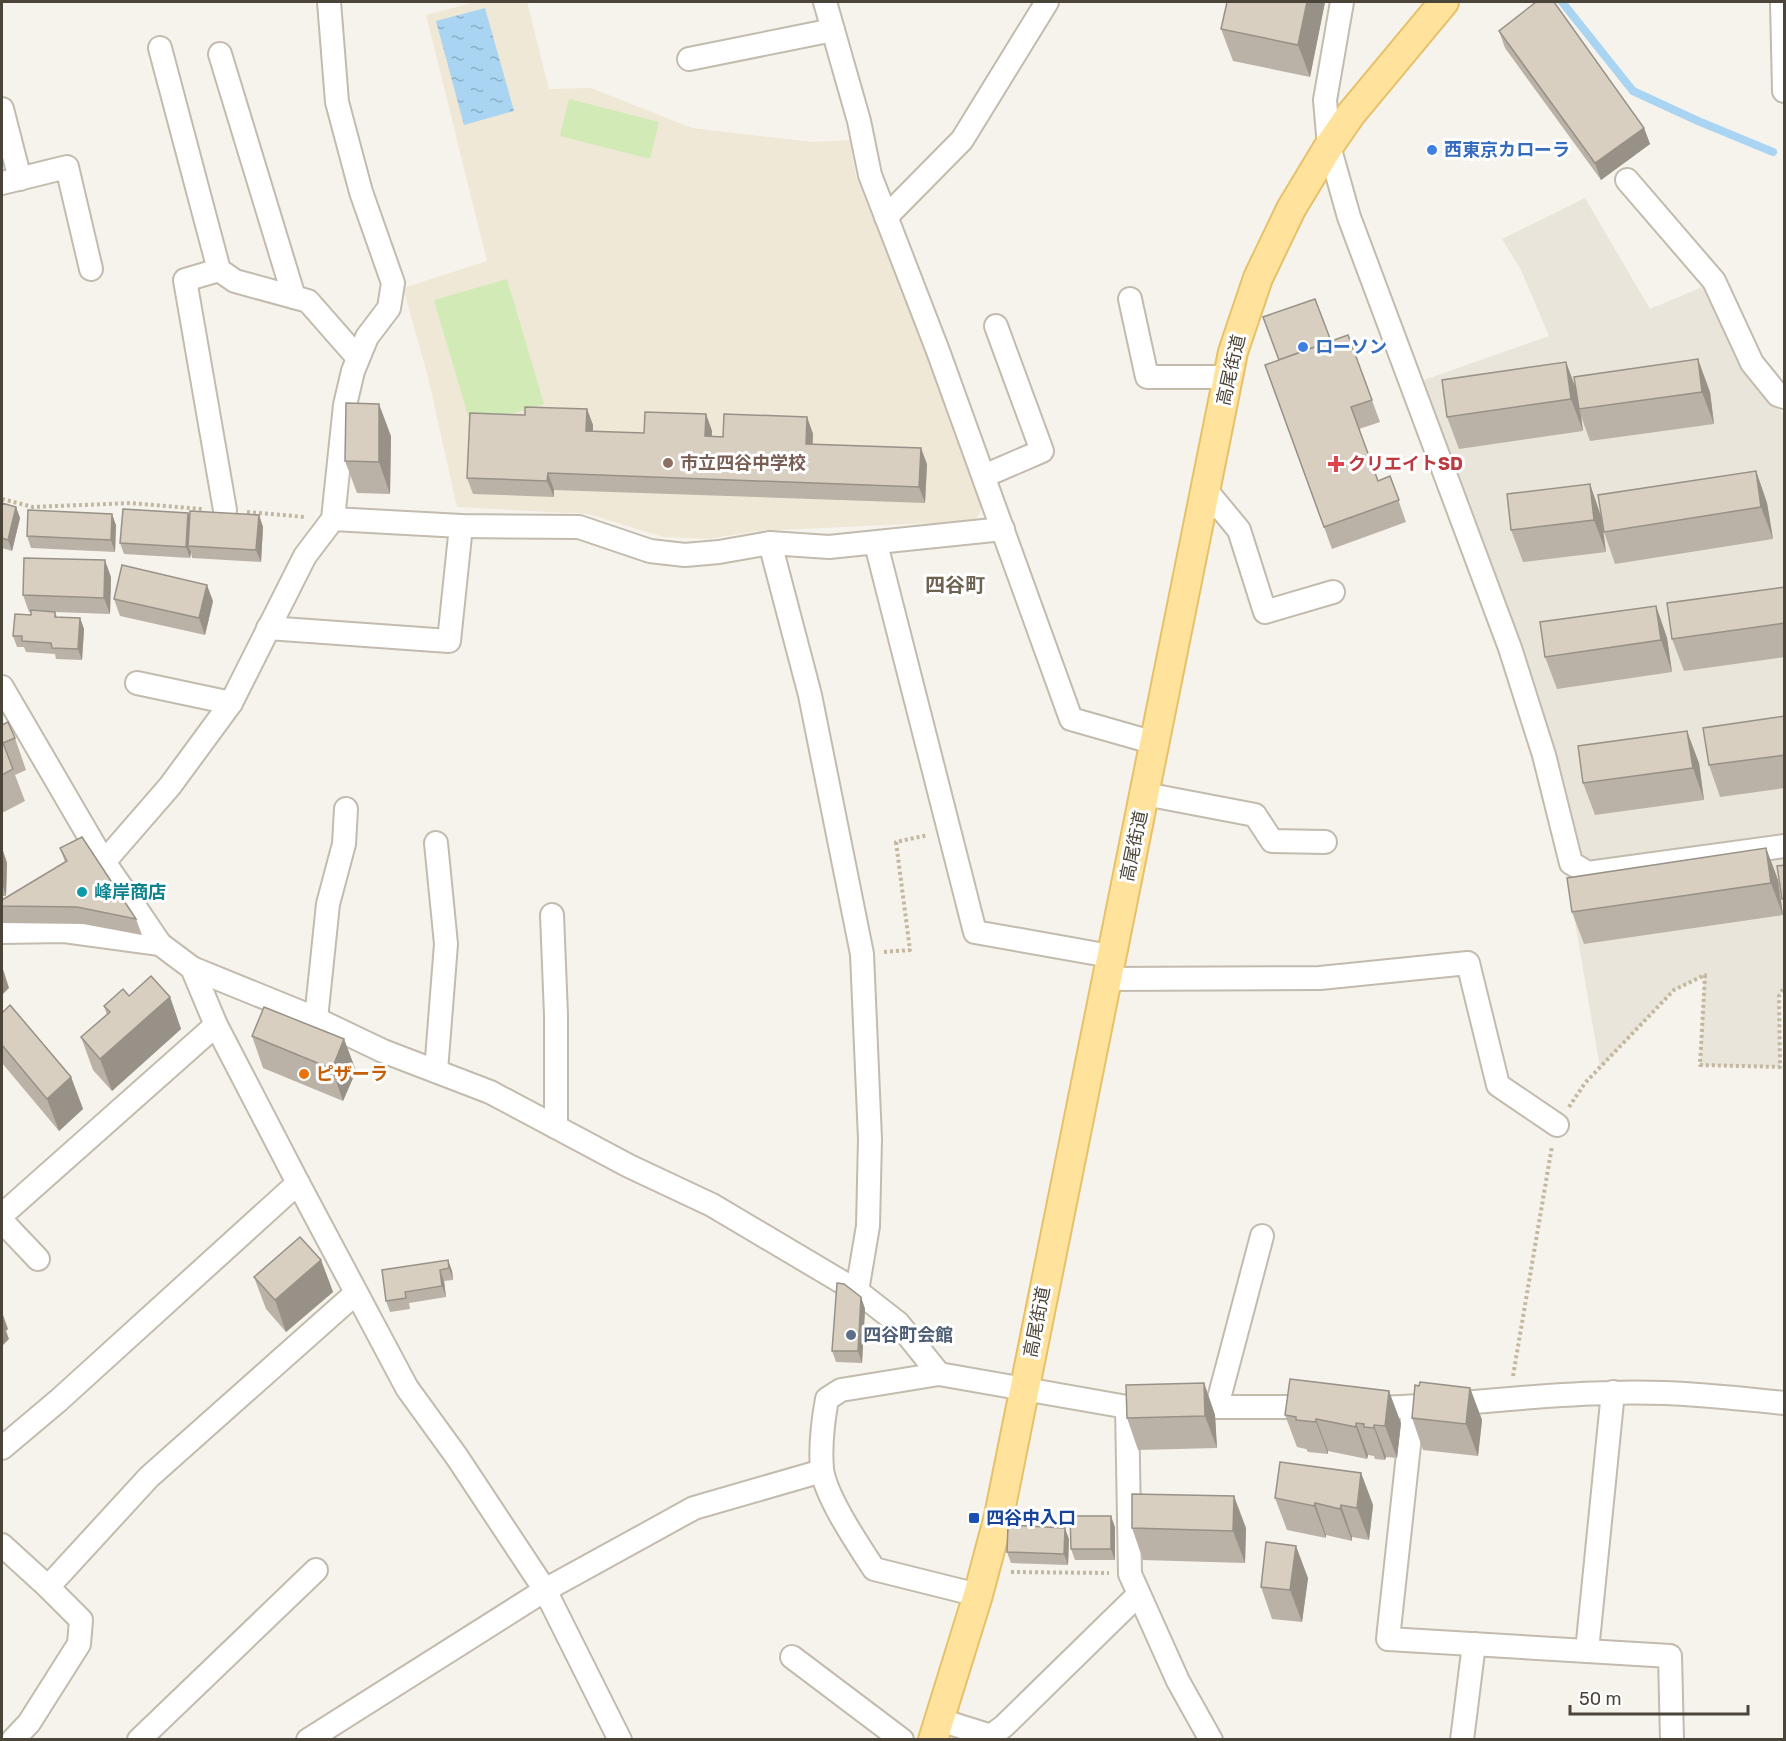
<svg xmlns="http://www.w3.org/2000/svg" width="1786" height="1741" viewBox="0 0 1786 1741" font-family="Rubik,'Noto Sans JP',sans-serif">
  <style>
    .residential { fill: #eae5da }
    .education { fill: #efe8d6 }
    .park { fill: #d2eab5 }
    .water { fill: url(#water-ripples) }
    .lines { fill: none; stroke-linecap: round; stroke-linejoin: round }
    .stream { stroke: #a9d4f2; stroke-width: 8 }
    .minor-casing { stroke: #c2bbae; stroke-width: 26 }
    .major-casing { stroke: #e6c16a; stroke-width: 32 }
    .path { stroke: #c4b79f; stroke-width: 4; stroke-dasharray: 3 3; stroke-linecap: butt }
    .minor { stroke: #fff; stroke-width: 22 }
    .major { stroke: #ffe39c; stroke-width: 28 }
    .wall { fill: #bab2a6 }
    .shaded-wall { fill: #979187 }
    .building { fill: #d8cfc1; stroke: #979187; stroke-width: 1.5 }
    .shop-dot { fill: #3f7fe0; stroke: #fff; stroke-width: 2 }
    .education-dot { fill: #8d6e63; stroke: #fff; stroke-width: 2 }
    .health-dot { fill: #e0444e; stroke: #fff; stroke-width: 2 }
    .culture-dot { fill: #0f9aa8; stroke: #fff; stroke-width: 2 }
    .food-dot { fill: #e8710a; stroke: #fff; stroke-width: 2 }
    .service-dot { fill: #5c6f8a; stroke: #fff; stroke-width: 2 }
    .transit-dot { fill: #1a4fb4; stroke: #fff; stroke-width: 2 }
    .labels { text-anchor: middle; stroke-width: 6; stroke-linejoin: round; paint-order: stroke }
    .shop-label { font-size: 18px; font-weight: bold; fill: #366cbe; stroke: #fff; text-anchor: start }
    .street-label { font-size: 18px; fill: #4b4439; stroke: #fff }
    .education-label { font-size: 18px; font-weight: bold; fill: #785e54; stroke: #fff; text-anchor: start }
    .health-label { font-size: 18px; font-weight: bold; fill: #be3a42; stroke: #fff; text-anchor: start }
    .culture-label { font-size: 18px; font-weight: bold; fill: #0d838f; stroke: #fff; text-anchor: start }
    .food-label { font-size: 18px; font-weight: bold; fill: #c56008; stroke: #fff; text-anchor: start }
    .service-label { font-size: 18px; font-weight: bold; fill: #4e5e75; stroke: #fff; text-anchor: start }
    .transit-label { font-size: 18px; font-weight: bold; fill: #164399; stroke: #fff; text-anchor: start }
    .neighbourhood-label { font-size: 20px; font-weight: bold; fill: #6e6250; stroke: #fff }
  </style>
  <defs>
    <pattern id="water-ripples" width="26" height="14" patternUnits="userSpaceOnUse" patternTransform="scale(1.5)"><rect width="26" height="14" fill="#a9d4f2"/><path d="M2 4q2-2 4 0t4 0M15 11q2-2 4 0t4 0" fill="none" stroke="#8caec5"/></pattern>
  </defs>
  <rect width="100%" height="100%" fill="#f6f3ec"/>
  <path class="residential" d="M 1585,198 L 1650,309 L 1707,285 L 1747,371 L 1784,415 L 1784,987 L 1779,997 L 1780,1067 L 1700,1065 L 1704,976 L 1674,990 L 1600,1068 L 1569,887 L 1577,851 L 1424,380 L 1549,336 L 1521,270 L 1502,239 Z"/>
  <path class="education" d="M 476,2 L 527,2 L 549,89 L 591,88 L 692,128 L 812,142 L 850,140 L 856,177 L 913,319 L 982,508 L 975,521 L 756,531 L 709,539 L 663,537 L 588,514 L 457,507 L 428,377 L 403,288 L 487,261 L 426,15 Z"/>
  <g class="park">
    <path d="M 569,99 L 659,122 L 650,159 L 560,136 Z"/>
    <path d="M 507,279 L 544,404 L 471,426 L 434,300 Z"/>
  </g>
  <path class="water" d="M 485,8 L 514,111 L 464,125 L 436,21 Z"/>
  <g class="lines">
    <path class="stream" d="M 1562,2 L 1633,91 L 1698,121 L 1773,152"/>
    <g class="minor-casing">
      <g id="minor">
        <path d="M 825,2 L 859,121 L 870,175 L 938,351 L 1071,719 L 1155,743"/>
        <path d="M 1342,2 L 1325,100 L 1329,146 L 1349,217 L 1510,648 L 1544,755 L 1571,863 L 1588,873 L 1784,846"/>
        <path d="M 1782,2 L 1784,91"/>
        <path d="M 160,48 L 219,270 L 235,281 L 308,301 L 358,358"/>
        <path d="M 220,54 L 294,297"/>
        <path d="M 689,59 L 833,30"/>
        <path d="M 2,109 L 20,179"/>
        <path d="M 1627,180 L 1714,281 L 1752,363 L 1778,395 L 1784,397"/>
        <path d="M 2,183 L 67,167 L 91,269"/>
        <path d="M 886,217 L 962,140 L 1047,2"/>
        <path d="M 219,270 L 185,280 L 225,510"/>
        <path d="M 1130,299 L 1147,377 L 1228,377"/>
        <path d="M 984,476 L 1042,451 L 996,326"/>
        <path d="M 1205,489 L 1239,530 L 1265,612 L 1333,592"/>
        <path d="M 333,519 L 461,526 L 579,527 L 650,551 L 685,555 L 719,552 L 770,543 L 829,547 L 1003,529"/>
        <path d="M 770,543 L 810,695 L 862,954 L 870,1139 L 868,1226 L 857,1291"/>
        <path d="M 876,544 L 975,932 L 1110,956"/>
        <path d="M 268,628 L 449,641 L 461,526"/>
        <path d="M 137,683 L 231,703"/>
        <path d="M 2,687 L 104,862 L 133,904 L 160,944 L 192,968 L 216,1025 L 298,1183 L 407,1388 L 457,1457 L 545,1590 L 620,1740"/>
        <path d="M 1145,794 L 1255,815 L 1272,841 L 1325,842"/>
        <path d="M 436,843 L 446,944 L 436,1071"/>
        <path d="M 104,862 L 170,786 L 231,703 L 305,556 L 333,519 L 345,405 L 353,371 L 367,337 L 389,308 L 393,283 L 361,192 L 337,102 L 329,2"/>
        <path d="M 552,915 L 556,1015 L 556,1127"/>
        <path d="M 2,932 L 64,931 L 160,944"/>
        <path d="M 192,968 L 310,1016 L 383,1051 L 490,1092 L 629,1166 L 712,1205 L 857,1291 L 898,1323 L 939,1374"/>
        <path d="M 1106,979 L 1320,978 L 1468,963 L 1498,1085 L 1557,1125"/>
        <path d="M 316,1019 L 328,904 L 344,844 L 346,809"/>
        <path d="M 2,1215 L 216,1025"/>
        <path d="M 2,1221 L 38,1259"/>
        <path d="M 1217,1406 L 1262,1236"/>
        <path d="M 1127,1407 L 1130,1574 L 1178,1681 L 1211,1740"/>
        <path d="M 1364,1408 C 1447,1408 1528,1394 1611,1393 C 1669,1391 1727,1397 1784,1403"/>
        <path d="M 1413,1408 L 1388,1639 L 1670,1656 L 1672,1740"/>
        <path d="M 2,1448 L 59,1400 L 298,1183"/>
        <path d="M 2,1545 L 48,1587 L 149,1477 L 356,1293"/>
        <path d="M 978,1595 L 874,1569 C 859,1546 825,1496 822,1469 C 820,1446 823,1421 827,1399 L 841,1390 L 939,1374 L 1127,1407 L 1316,1407"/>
        <path d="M 1587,1651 L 1613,1392"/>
        <path d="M 792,1657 L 902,1740"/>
        <path d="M 940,1720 L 991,1736 L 1004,1726 L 1138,1595"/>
        <path d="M 13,1740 L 29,1723 L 79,1644 L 81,1620 L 48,1587"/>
        <path d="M 139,1740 L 316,1570"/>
        <path d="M 308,1740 L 545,1590 L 694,1508 L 822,1471"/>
        <path d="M 1462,1740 L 1474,1644"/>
      </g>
    </g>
    <g class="major-casing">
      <path id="major" d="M 933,1740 L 978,1595 L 999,1516 L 1233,352 L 1258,278 L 1291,209 L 1329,146 L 1351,114 L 1444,2"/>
    </g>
    <g class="path">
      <path d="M 2,499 L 33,507 L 131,503 L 203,509"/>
      <path d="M 247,512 L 305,517"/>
      <path d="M 884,952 L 910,950 L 896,842 L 928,835"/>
      <path d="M 1569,1107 L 1585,1083 L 1674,990 L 1705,975 L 1700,1065 L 1780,1067 L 1779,996 L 1784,987"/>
      <path d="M 1513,1376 L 1552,1146"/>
      <path d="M 1011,1572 L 1109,1573"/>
    </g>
    <use href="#minor" class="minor"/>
    <use href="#major" class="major"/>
  </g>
  <g class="wall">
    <path d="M 1325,2 L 1310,77 L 1233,61 L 1221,29 Z"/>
    <path d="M 1499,31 L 1644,128 L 1650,144 L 1601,180 L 1505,48 Z"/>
    <path d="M 1348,335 L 1380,422 L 1359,429 L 1378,481 L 1390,476 L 1406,522 L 1332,549 L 1265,365 Z"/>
    <path d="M 1576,388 L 1710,392 L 1714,424 L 1590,441 L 1581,416 L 1583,431 L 1459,449 L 1447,417 Z"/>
    <path d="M 587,409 L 593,425 L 593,432 L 644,433 L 706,414 L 712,431 L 711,436 L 723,437 L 807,417 L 813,434 L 812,444 L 927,464 L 925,503 L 554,490 L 554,497 L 473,494 L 467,478 L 525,415 Z"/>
    <path d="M 391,436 L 390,494 L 357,493 L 345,461 Z"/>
    <path d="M 1756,471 L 1767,503 L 1773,539 L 1615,564 L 1604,532 L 1602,519 L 1606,552 L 1523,562 L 1511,530 L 1601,516 Z"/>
    <path d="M 2,503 L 16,507 L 20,518 L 12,551 L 2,548 Z"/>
    <path d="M 188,513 L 190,518 L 259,515 L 263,527 L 261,562 L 192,558 L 191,552 L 190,558 L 124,554 L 120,543 Z"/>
    <path d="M 116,525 L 115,552 L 31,548 L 27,536 Z"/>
    <path d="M 111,577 L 110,614 L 55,612 L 57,617 L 80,618 L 84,629 L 82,660 L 56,659 L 55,654 L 26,652 L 24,647 L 17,647 L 13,636 L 31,615 L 31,612 L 29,612 L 23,595 Z"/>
    <path d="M 1785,587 L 1785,657 L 1684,671 L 1672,639 Z"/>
    <path d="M 114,599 L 213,601 L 205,635 L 120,616 Z"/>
    <path d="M 1656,606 L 1667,638 L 1672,672 L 1557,689 L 1545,657 Z"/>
    <path d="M 1785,716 L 1785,788 L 1720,797 L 1709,765 Z"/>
    <path d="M 2,725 L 15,738 L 26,770 L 15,775 L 25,801 L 2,813 Z"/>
    <path d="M 1699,763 L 1704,800 L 1595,815 L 1583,783 Z"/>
    <path d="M 2,848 L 7,863 L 6,896 L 2,896 Z"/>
    <path d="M 60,848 L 136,919 L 142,935 L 83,924 L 2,923 L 2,900 L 65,862 Z"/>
    <path d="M 1766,848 L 1778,880 L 1783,915 L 1584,944 L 1572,912 Z"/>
    <path d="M 129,996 L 170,997 L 181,1029 L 112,1091 L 93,1070 L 81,1037 L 107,1015 L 104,1006 Z"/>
    <path d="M 2,1013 L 71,1077 L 83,1109 L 59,1131 L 2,1063 Z"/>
    <path d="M 252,1036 L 344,1039 L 356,1071 L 343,1101 L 263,1068 Z"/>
    <path d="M 321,1260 L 333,1292 L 286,1332 L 266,1309 L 254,1277 Z"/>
    <path d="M 448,1260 L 452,1271 L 453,1280 L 444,1281 L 446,1297 L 409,1303 L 410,1309 L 390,1312 L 386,1301 Z"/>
    <path d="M 861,1297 L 865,1309 L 862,1363 L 836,1362 L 832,1351 Z"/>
    <path d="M 1204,1383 L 1215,1415 L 1217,1448 L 1138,1450 L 1127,1418 Z"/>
    <path d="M 1470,1388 L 1482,1420 L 1478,1456 L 1423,1450 L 1412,1418 Z"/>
    <path d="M 1285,1415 L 1401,1423 L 1397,1458 L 1386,1457 L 1385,1460 L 1375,1459 L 1374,1456 L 1368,1455 L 1367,1459 L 1328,1451 L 1328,1454 L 1308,1452 L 1306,1449 L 1297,1447 Z"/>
    <path d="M 1361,1473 L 1373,1505 L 1369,1540 L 1352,1537 L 1352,1541 L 1326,1535 L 1326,1538 L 1287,1530 L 1275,1498 Z"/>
    <path d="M 1115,1527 L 1115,1560 L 1075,1560 L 1071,1549 Z"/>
    <path d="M 1132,1528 L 1246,1528 L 1245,1563 L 1143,1560 Z"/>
    <path d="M 1069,1539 L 1068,1565 L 1011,1563 L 1007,1552 Z"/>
    <path d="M 1308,1578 L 1302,1622 L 1272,1619 L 1261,1587 Z"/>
  </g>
  <g class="shaded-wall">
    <path d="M 1307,2 L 1325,2 L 1310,77 L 1298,45 Z"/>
    <path d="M 1644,128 L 1650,144 L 1601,180 L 1595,163 Z"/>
    <path d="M 1698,359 L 1710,392 L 1714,424 L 1702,392 Z"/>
    <path d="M 1566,362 L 1578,394 L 1579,409 L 1581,416 L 1583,431 L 1571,399 Z"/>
    <path d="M 379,404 L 391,436 L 390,494 L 379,462 Z"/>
    <path d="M 587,409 L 593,425 L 592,448 L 586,431 Z"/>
    <path d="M 706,414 L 712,431 L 711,453 L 705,436 Z"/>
    <path d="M 807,417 L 813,434 L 812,460 L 806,444 Z"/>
    <path d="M 921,448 L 927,464 L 925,503 L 919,487 Z"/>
    <path d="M 1756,471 L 1767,503 L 1773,539 L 1761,507 Z"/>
    <path d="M 548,473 L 554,490 L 554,497 L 547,481 Z"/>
    <path d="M 1590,484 L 1601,516 L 1606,552 L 1594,520 Z"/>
    <path d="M 16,507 L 20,518 L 12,551 L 8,540 Z"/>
    <path d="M 188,513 L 192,524 L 188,546 L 191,552 L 190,558 L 186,547 Z"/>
    <path d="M 112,514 L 116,525 L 115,552 L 111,540 Z"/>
    <path d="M 259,515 L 263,527 L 261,562 L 256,550 Z"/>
    <path d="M 105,560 L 111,577 L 110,614 L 104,598 Z"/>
    <path d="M 207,585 L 213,601 L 205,635 L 199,618 Z"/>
    <path d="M 1656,606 L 1667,638 L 1672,672 L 1661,640 Z"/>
    <path d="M 80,618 L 84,629 L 82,660 L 78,649 Z"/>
    <path d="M 1687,731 L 1699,763 L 1704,800 L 1693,768 Z"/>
    <path d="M 2,848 L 7,863 L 6,896 L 2,883 Z"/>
    <path d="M 1766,848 L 1778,880 L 1783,915 L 1771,883 Z"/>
    <path d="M 2,966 L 9,988 L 2,995 Z"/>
    <path d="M 170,997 L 181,1029 L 112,1091 L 100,1059 Z"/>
    <path d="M 344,1039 L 356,1071 L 343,1101 L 332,1069 Z"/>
    <path d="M 71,1077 L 83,1109 L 59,1131 L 47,1099 Z"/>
    <path d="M 321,1260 L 333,1292 L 286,1332 L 275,1300 Z"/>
    <path d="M 448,1260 L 452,1271 L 453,1280 L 449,1268 Z"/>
    <path d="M 440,1270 L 444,1281 L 446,1297 L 442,1286 Z"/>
    <path d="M 861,1297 L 865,1309 L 862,1363 L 858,1351 Z"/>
    <path d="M 2,1312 L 8,1329 L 6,1331 L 9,1339 L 2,1346 Z"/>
    <path d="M 1204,1383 L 1215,1415 L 1217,1448 L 1205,1416 Z"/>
    <path d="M 1470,1388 L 1482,1420 L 1478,1456 L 1466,1424 Z"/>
    <path d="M 1389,1391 L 1401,1423 L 1397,1458 L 1385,1426 Z"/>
    <path d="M 1316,1419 L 1328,1451 L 1328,1454 L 1316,1422 Z"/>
    <path d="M 1356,1423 L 1368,1455 L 1367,1459 L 1356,1427 Z"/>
    <path d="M 1374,1425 L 1386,1457 L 1385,1460 L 1374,1428 Z"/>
    <path d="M 1361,1473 L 1373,1505 L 1369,1540 L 1357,1508 Z"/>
    <path d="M 1234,1496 L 1246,1528 L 1245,1563 L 1233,1531 Z"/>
    <path d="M 1315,1503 L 1326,1535 L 1326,1538 L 1314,1506 Z"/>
    <path d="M 1341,1505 L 1352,1537 L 1352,1541 L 1340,1509 Z"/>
    <path d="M 1111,1516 L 1115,1527 L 1115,1560 L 1111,1549 Z"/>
    <path d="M 1065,1528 L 1069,1539 L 1068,1565 L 1064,1554 Z"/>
    <path d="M 1296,1546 L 1308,1578 L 1302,1622 L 1290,1590 Z"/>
  </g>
  <g class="building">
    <path d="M 1227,2 L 1307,2 L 1298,45 L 1221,29 Z"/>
    <path d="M 1536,2 L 1554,2 L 1644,128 L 1595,163 L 1499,31 Z"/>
    <path d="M 1315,299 L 1331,341 L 1279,360 L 1263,317 Z"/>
    <path d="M 1348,335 L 1372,400 L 1351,407 L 1378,481 L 1390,476 L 1399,500 L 1324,527 L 1265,365 Z"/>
    <path d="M 1698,359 L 1702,392 L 1579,409 L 1574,377 Z"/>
    <path d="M 1566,362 L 1571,399 L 1447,417 L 1442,380 Z"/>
    <path d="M 346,403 L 379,404 L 379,462 L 345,461 Z"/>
    <path d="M 525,407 L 587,409 L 586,431 L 644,433 L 645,412 L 706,414 L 705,436 L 723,437 L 724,414 L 807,417 L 806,444 L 921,448 L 919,487 L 548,473 L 547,481 L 467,478 L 470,413 L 525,415 Z"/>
    <path d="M 1756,471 L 1761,507 L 1604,532 L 1598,495 Z"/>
    <path d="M 1590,484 L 1594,520 L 1511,530 L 1507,494 Z"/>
    <path d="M 2,503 L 16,507 L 8,540 L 2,538 Z"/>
    <path d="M 123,509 L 188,513 L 186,547 L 120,543 Z"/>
    <path d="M 28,510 L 112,514 L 111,540 L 27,536 Z"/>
    <path d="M 190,511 L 259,515 L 256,550 L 188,546 Z"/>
    <path d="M 24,558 L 105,560 L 104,598 L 23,595 Z"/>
    <path d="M 122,565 L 207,585 L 199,618 L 114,599 Z"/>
    <path d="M 1785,587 L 1785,623 L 1672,639 L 1667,603 Z"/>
    <path d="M 1656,606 L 1661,640 L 1545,657 L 1540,622 Z"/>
    <path d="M 31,610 L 55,612 L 55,617 L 80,618 L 78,649 L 52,648 L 51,643 L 22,641 L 22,636 L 13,636 L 15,614 L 31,615 Z"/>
    <path d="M 1785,716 L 1785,755 L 1709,765 L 1703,728 Z"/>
    <path d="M 8,722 L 15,738 L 3,743 L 13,769 L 2,775 L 2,725 Z"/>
    <path d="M 1687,731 L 1693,768 L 1583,783 L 1578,746 Z"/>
    <path d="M 82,837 L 136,919 L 77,907 L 2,906 L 2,900 L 67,861 L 60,848 Z"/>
    <path d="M 1766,848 L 1771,883 L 1572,912 L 1567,878 Z"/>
    <path d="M 1785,865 L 1785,899 L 1782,899 L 1777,866 Z"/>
    <path d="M 151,976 L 170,997 L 100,1059 L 81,1037 L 110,1012 L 104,1006 L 123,989 L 129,996 Z"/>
    <path d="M 10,1005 L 71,1077 L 47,1099 L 2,1045 L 2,1013 Z"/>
    <path d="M 264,1007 L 344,1039 L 332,1069 L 252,1036 Z"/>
    <path d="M 300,1237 L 321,1260 L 275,1300 L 254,1277 Z"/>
    <path d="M 448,1260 L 449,1268 L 440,1270 L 442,1286 L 405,1292 L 406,1298 L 386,1301 L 382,1270 Z"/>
    <path d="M 837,1283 L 844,1284 L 861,1297 L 858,1351 L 832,1351 Z"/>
    <path d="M 1290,1379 L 1389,1391 L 1385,1426 L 1374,1425 L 1374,1428 L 1364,1427 L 1364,1424 L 1356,1423 L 1356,1427 L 1316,1419 L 1316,1422 L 1296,1420 L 1296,1417 L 1285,1415 Z"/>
    <path d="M 1420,1382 L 1470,1388 L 1466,1424 L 1412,1418 L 1415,1385 L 1419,1386 Z"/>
    <path d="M 1204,1383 L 1205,1416 L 1127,1418 L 1126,1385 Z"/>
    <path d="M 1280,1462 L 1361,1473 L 1357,1508 L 1341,1505 L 1340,1509 L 1315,1503 L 1314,1506 L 1275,1498 Z"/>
    <path d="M 1132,1494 L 1234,1496 L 1233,1531 L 1132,1528 Z"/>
    <path d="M 1070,1516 L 1111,1516 L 1111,1549 L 1071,1549 Z"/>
    <path d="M 1008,1525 L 1065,1528 L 1064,1554 L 1007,1552 Z"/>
    <path d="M 1266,1542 L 1296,1546 L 1290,1590 L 1261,1587 Z"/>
  </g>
  <g class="shop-dot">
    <circle cx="1432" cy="150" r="6"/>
    <circle cx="1303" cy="347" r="6"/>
  </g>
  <circle class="education-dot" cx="668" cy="463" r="6"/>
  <path class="health-dot" d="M1333 455h6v6h6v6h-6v6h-6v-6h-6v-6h6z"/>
  <circle class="culture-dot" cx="82" cy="892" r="6"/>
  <circle class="food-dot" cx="304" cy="1074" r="6"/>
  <circle class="service-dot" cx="851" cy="1335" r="6"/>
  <rect class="transit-dot" x="968" y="1512" width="12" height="12" rx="3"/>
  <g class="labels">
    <g class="shop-label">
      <text x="1444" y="156">西東京カローラ</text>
      <text x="1315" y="353">ローソン</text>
    </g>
    <g class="street-label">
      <text transform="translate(1231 370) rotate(-77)" y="6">高尾街道</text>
      <text transform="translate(1134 846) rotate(-78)" y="6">高尾街道</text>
      <text transform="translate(1037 1322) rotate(-79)" y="6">高尾街道</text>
    </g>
    <g class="education-label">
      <text x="680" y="469">市立四谷中学校</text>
    </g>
    <g class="health-label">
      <text x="1348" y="470">クリエイトSD</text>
    </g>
    <g class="culture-label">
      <text x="94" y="898">峰岸商店</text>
    </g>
    <g class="food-label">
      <text x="316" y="1080">ピザーラ</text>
    </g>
    <g class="service-label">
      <text x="863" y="1341">四谷町会館</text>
    </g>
    <g class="transit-label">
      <text x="986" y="1524">四谷中入口</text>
    </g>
    <g class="neighbourhood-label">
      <text x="955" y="592">四谷町</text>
    </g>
  </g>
  <rect width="1786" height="1741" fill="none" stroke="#4b4439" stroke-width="6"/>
  <path d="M1570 1705v9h178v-9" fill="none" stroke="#4b4439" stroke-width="3"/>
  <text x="1579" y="1705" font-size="18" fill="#4b4439" stroke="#ffffff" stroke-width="4.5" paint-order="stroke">50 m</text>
</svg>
